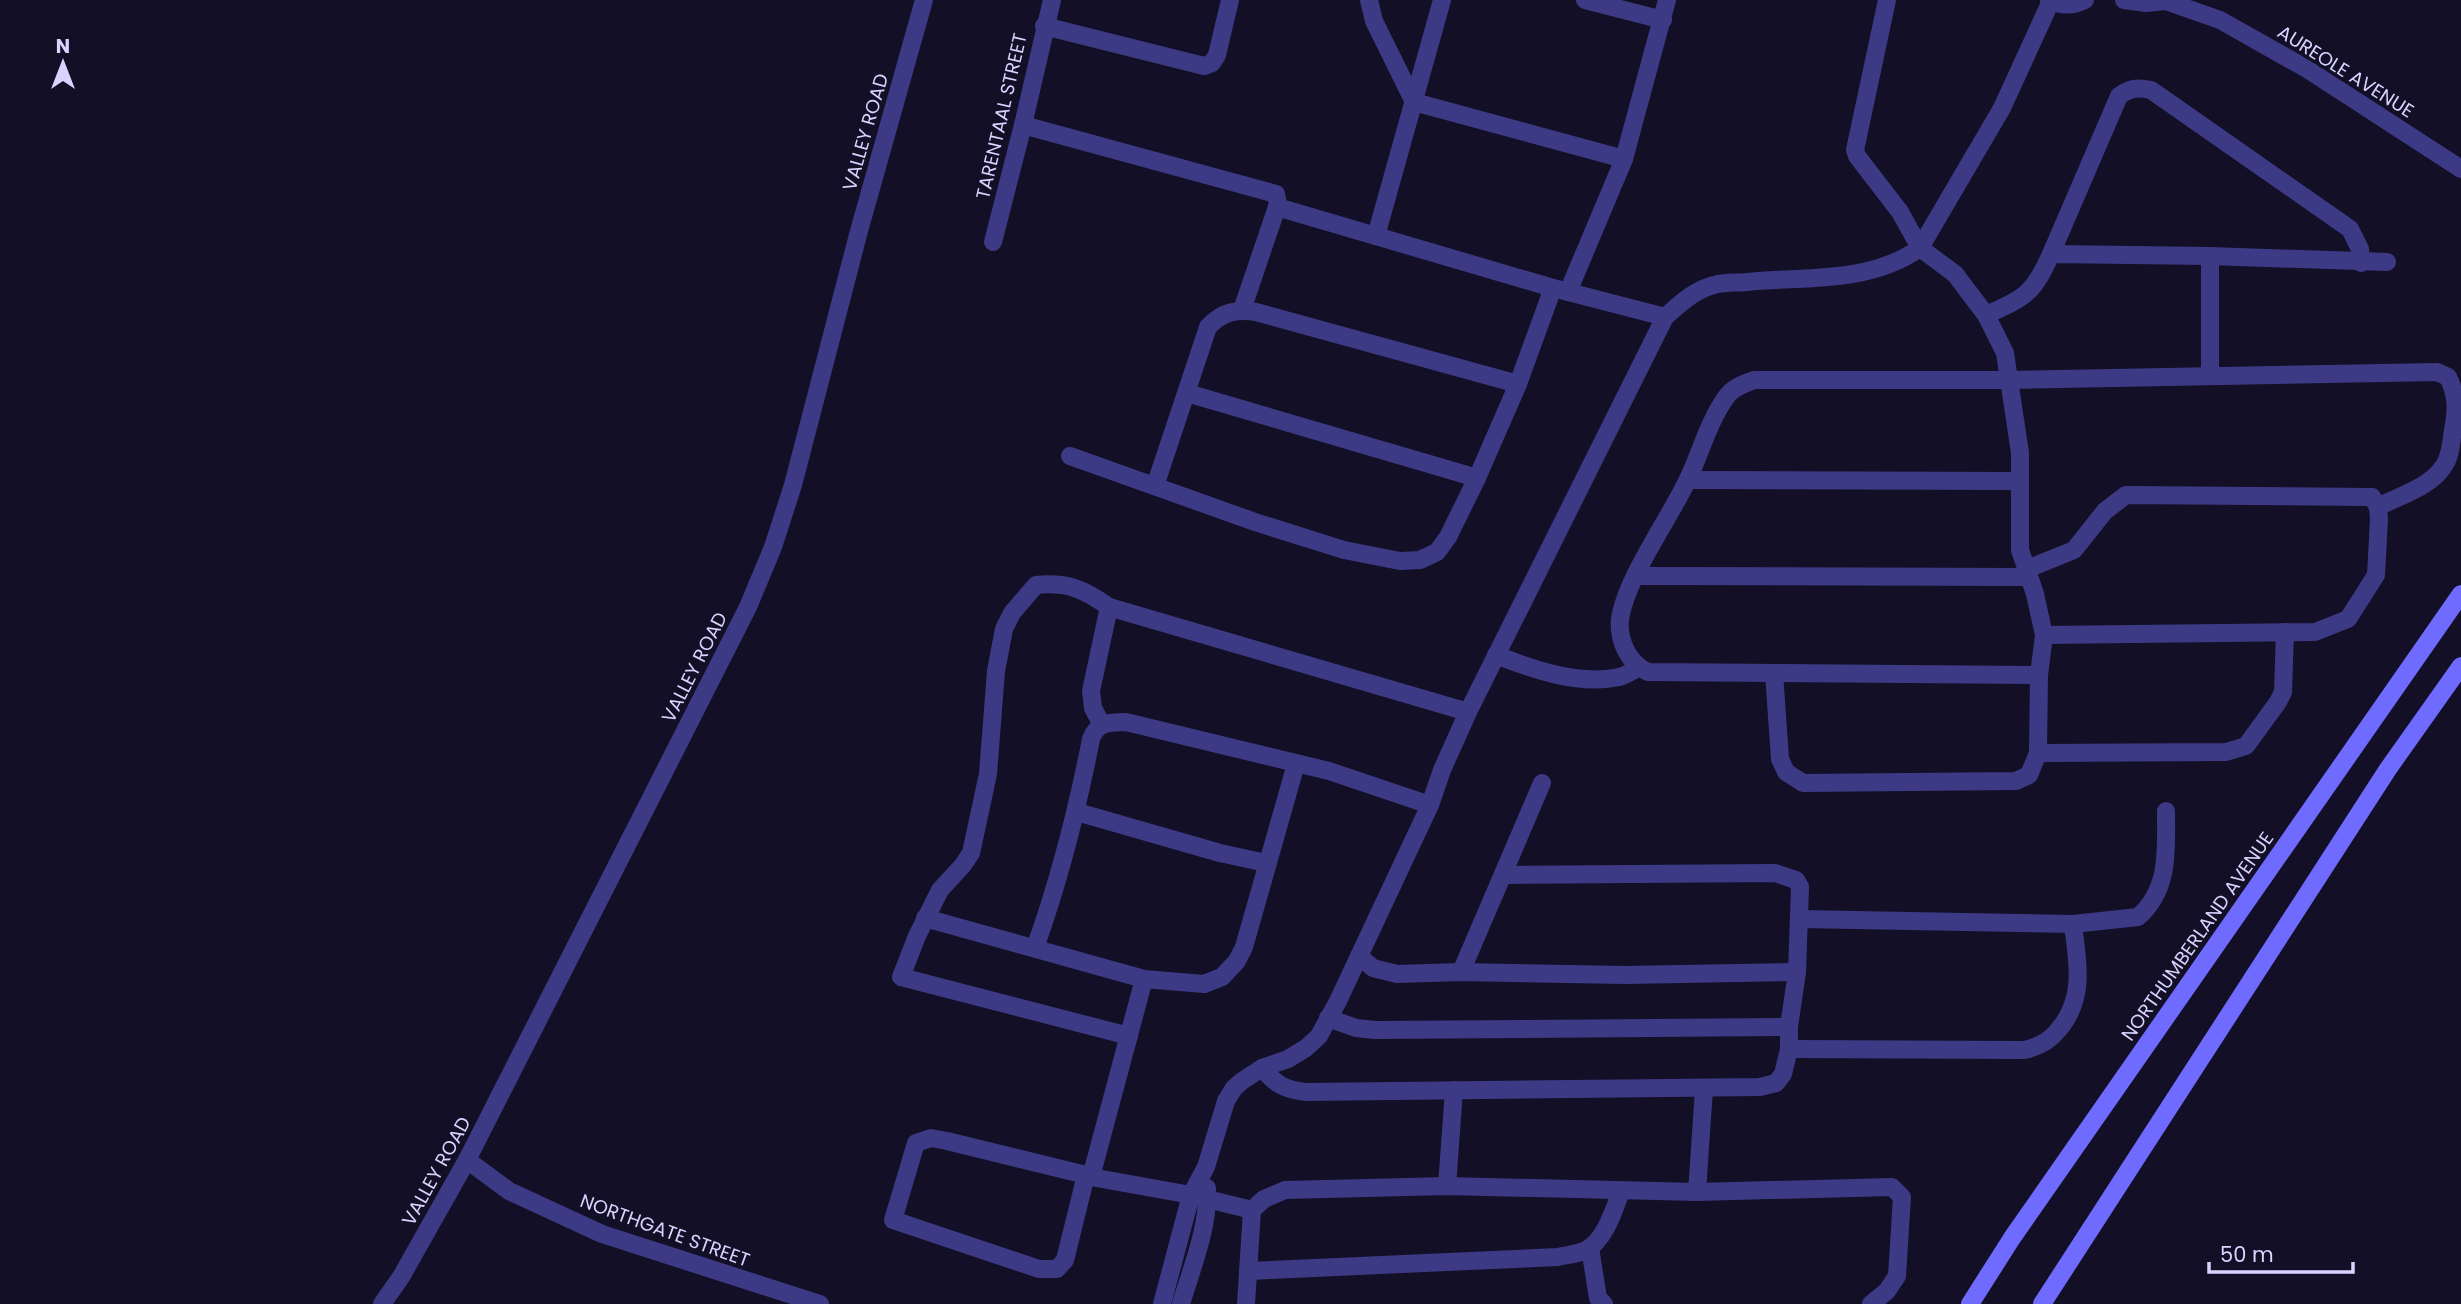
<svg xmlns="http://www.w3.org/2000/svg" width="2461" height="1304" viewBox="0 0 2461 1304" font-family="Poppins,sans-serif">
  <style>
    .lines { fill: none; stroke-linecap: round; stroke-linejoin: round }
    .minor { stroke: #3d3a85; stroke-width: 18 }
    .tertiary { stroke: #3d3a85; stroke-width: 18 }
    .secondary { stroke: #6f6bff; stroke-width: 18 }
    .labels { text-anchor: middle; stroke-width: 7; stroke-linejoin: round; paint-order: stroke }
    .street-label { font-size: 19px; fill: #d9d4ff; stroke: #130f26 }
  </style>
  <rect width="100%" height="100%" fill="#130f26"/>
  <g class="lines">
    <g class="minor">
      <path d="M 1369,0 L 1374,21 L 1414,102 L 1624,159"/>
      <path d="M 1585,0 L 1663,20"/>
      <path d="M 1044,26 L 1204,66 L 1212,63 L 1217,55 L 1230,0"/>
      <path d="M 1023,125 L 1276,194 L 1278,204 L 1242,310"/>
      <path d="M 1277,207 L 1553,288 L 1665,317"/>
      <path d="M 1376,236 L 1442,0"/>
      <path d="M 993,242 L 1023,125 L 1052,0"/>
      <path d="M 2051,254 L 2119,96 C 2130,88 2137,87 2151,90 L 2350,229 L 2360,249 L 2361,263"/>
      <path d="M 2210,256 L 2210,376"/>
      <path d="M 1568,292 L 1624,159 L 1667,0"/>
      <path d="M 1986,315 C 2026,297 2033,294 2051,254 L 2210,256 L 2387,262"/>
      <path d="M 1187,393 L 1477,478"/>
      <path d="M 1070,456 L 1255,522 L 1344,550 L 1400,561 L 1420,560 L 1437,552 L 1448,537 L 1477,478 L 1518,384 L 1553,288"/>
      <path d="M 1688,480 L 2020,481"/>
      <path d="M 1155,486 L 1208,327 C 1222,312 1236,309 1256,312 L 1518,384"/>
      <path d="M 2027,569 L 2074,550 L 2105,511 L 2126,495 L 2372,497 L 2378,507 L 2379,519 L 2376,575 L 2348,619 L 2315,632 L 2044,635"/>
      <path d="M 1636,576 L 2029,577"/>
      <path d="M 1109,607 L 1468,712"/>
      <path d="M 1496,655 C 1532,669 1579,686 1619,677 C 1625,676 1632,671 1638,668"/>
      <path d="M 1774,673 L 1780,759 L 1786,772 L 1803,783 L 2016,781 L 2029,775 L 2038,753 L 2039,675 L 2044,635 L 2035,594 L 2020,550 L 2020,453 L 2005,353 L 1986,315 L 1955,274 L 1920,248 L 1900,212 L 1857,156 L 1855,150 L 1887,0"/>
      <path d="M 2039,675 L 1648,672 C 1628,663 1618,640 1620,619 C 1626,578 1670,518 1688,479 C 1701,452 1709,420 1727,396 C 1733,387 1744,384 1754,380 L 2011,380 L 2437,372 L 2448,377 C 2457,395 2457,410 2453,430 C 2451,442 2451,457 2443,467 C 2430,487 2399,496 2378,507"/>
      <path d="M 1102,725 L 1093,708 L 1091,691 L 1109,607 C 1084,589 1067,582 1036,585 L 1012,613 L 1004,629 L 996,671 L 988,774 L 971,853 L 963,865 L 940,890 L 917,936 L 901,977 L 1129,1036"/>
      <path d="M 2038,753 L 2226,752 L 2246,746 L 2278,702 L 2283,692 L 2285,632"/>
      <path d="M 1077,812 L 1220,853 L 1266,863"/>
      <path d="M 925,918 L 1144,979 L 1204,984 L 1222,977 L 1237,961 L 1244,947 L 1296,764"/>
      <path d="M 1799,919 L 2073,924 L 2138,917 C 2170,889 2166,850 2166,811"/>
      <path d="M 1035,948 C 1060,878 1077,811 1091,739 C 1097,722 1110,722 1126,722 L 1329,771 L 1430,805"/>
      <path d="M 1359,956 L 1373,968 L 1397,974 L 1461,972 L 1625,975 L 1797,972"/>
      <path d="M 1461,972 L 1542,783"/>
      <path d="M 1328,1018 L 1356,1028 L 1375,1030 L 1789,1027"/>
      <path d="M 1789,1049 L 2024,1050 C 2042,1046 2052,1039 2063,1024 C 2085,993 2077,960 2073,924"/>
      <path d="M 1262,1068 C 1275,1084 1285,1090 1306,1092 L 1760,1087 L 1776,1083 L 1783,1074 L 1789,1049 L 1789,1027 L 1797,972 L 1800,887 L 1796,880 L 1775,873 L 1504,875"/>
      <path d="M 467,1160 L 509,1191 L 602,1234 L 820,1304"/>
      <path d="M 1086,1175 L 1065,1260 L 1057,1269 L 1039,1269 L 893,1220 L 916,1143 L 931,1138 L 947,1141 L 1086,1175 L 1091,1177 L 1191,1195 L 1252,1210"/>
      <path d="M 1091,1177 L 1144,979"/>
      <path d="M 1447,1186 L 1454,1090"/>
      <path d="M 1697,1192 L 1704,1089"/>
      <path d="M 1590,1248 L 1598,1298 L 1604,1304"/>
      <path d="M 1248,1271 L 1558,1257 C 1567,1255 1577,1254 1586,1250 C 1605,1240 1614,1210 1621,1191"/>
      <path d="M 382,1304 L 401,1277 L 467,1160 L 748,607 L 773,547 L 793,485 L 859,231 L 924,0"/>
      <path d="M 1162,1304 L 1191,1195 L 1206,1167 L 1226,1101 L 1234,1088 L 1242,1081 L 1262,1068 L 1288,1059 L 1306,1048 L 1319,1036 L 1338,1001 L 1430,805 L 1442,770 L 1468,712 L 1665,317 C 1680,304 1694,290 1714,285 C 1724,282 1736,283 1747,282 C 1806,276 1869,284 1920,248 L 2002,108 L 2051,1"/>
      <path d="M 1181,1304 C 1192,1267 1209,1227 1207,1188"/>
      <path d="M 1246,1304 L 1252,1210 L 1264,1199 L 1285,1190 L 1447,1186 L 1697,1192 L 1892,1187 L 1902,1197 L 1897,1276 L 1887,1291 L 1871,1304"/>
    </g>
    <g class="tertiary">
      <path d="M 2049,0 C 2061,6 2073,6 2085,0"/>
      <path d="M 2124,0 L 2146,3 L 2166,1"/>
      <path d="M 2163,0 L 2220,20 L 2307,69 L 2461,169"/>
    </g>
    <g class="secondary">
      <path d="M 1970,1304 L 2012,1238 L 2461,594"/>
      <path d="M 2042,1304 L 2388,769 L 2461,666"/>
    </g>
  </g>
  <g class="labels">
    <g class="street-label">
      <text transform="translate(2346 71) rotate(32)" y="7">AUREOLE AVENUE</text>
      <text transform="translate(1001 116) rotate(-77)" y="7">TARENTAAL STREET</text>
      <text transform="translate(865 132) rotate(-74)" y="7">VALLEY ROAD</text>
      <text transform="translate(694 667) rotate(-63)" y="7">VALLEY ROAD</text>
      <text transform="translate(2197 936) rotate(-55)" y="7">NORTHUMBERLAND AVENUE</text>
      <text transform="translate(436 1171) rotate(-61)" y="7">VALLEY ROAD</text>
      <text transform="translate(665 1230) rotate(20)" y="7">NORTHGATE STREET</text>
    </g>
  </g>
  <g transform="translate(63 63)" stroke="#130f26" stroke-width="5" paint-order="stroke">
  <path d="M0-5L12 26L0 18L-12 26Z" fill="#d9d4ff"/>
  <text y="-10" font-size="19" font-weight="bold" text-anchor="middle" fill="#d9d4ff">N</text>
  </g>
  <path d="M2209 1262v10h144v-10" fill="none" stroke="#d9d4ff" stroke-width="3.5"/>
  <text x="2220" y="1262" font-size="21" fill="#d9d4ff" stroke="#130f26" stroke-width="5" paint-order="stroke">50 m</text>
</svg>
